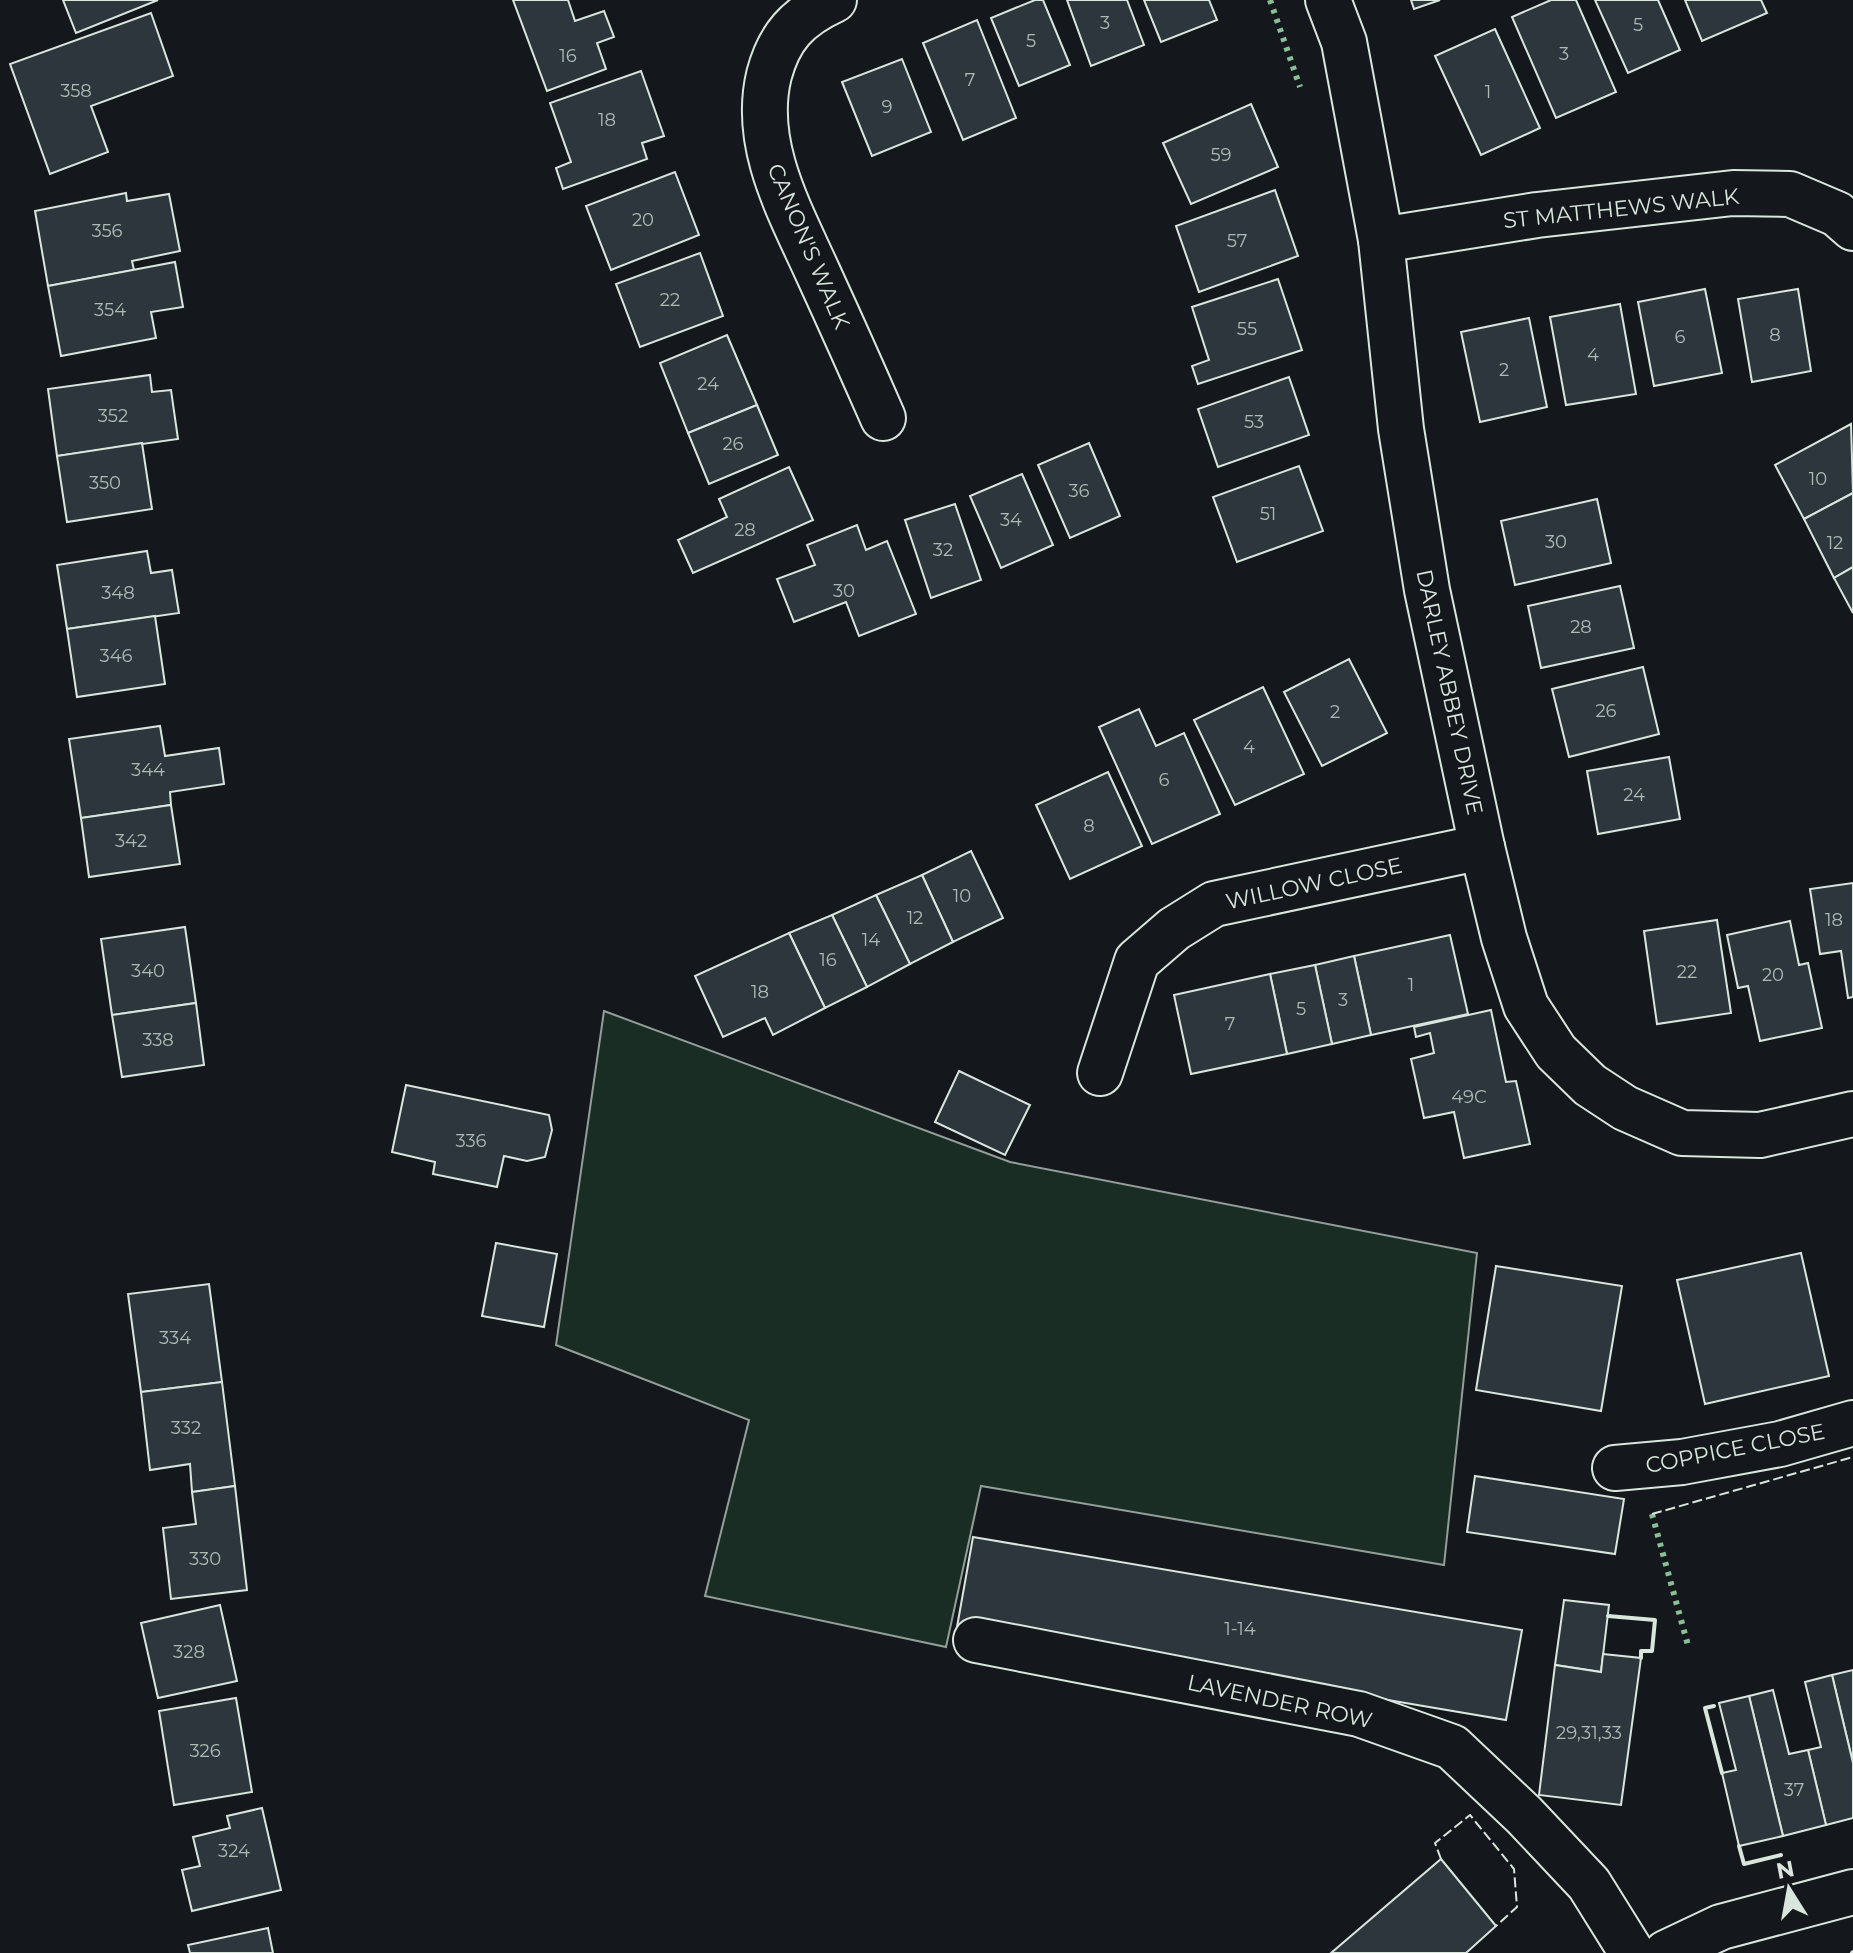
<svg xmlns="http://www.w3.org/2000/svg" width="1853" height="1953" viewBox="0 0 1853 1953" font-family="Montserrat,sans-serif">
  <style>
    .green { fill: #1a2d24; stroke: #939e99; stroke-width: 2 }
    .building { fill: #2c363c; stroke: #d8e6dc; stroke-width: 2 }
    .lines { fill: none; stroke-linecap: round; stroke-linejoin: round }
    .minor-casing { stroke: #d8e6dc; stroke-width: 48 }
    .tertiary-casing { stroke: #d8e6dc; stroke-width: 48 }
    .minor { stroke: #14181c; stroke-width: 44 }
    .tertiary { stroke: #14181c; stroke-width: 44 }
    .hedge { stroke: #8ac095; stroke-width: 6; stroke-dasharray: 4 6; stroke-linecap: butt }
    .fence { stroke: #d8e6dc; stroke-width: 2; stroke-dasharray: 10 4; stroke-linecap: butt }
    .wall { stroke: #d8e6dc; stroke-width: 4 }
    .labels { text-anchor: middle; stroke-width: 6; stroke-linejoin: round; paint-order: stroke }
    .number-label { font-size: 18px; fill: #adbab4 }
    .street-label { font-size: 22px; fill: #d8e6dc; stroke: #14181c }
  </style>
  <rect width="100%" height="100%" fill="#14181c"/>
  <path class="green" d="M 604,1011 L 1010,1162 L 1477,1253 L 1444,1565 L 981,1486 L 946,1647 L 705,1596 L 749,1420 L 556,1345 Z"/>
  <g class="building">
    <path d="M 63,0 L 158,0 L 76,33 Z"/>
    <path d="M 513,0 L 568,0 L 575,21 L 604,11 L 614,37 L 597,43 L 606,69 L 547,91 Z"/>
    <path d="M 1035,0 L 1043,0 L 1070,65 L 1019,86 L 991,18 Z"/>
    <path d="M 1067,0 L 1127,0 L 1144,45 L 1091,66 Z"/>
    <path d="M 1144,0 L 1209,0 L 1217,20 L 1161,42 Z"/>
    <path d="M 1411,0 L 1440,0 L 1414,9 Z"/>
    <path d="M 1551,0 L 1576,0 L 1616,92 L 1556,118 L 1512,17 Z"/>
    <path d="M 1595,0 L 1658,0 L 1680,50 L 1628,73 Z"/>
    <path d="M 1685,0 L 1761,0 L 1767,13 L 1702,41 Z"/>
    <path d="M 151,13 L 173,76 L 91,106 L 108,152 L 50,174 L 10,64 Z"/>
    <path d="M 977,20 L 1016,118 L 963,140 L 923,43 Z"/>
    <path d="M 1495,29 L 1540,128 L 1481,155 L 1435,56 Z"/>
    <path d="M 902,59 L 931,132 L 872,156 L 842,82 Z"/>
    <path d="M 641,71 L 664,136 L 642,143 L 647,159 L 563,189 L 556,168 L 571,162 L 550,103 Z"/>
    <path d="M 1251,104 L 1278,167 L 1191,204 L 1163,143 Z"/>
    <path d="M 675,172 L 699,235 L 611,270 L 586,206 Z"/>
    <path d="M 1275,190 L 1298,256 L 1199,292 L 1176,226 Z"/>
    <path d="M 126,193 L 127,201 L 169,194 L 180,251 L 132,261 L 134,270 L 48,286 L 35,211 Z"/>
    <path d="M 700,253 L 723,316 L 640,347 L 616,284 Z"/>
    <path d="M 175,262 L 183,307 L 151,312 L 156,338 L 61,356 L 48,286 Z"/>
    <path d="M 1278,279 L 1302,350 L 1198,384 L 1192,366 L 1209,360 L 1192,307 Z"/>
    <path d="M 1705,289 L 1722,373 L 1654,386 L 1638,302 Z"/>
    <path d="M 1798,289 L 1811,371 L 1752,382 L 1738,299 Z"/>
    <path d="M 1620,304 L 1636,394 L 1566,405 L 1550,317 Z"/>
    <path d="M 1529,318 L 1547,407 L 1480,422 L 1461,332 Z"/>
    <path d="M 727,335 L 757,405 L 688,433 L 660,363 Z"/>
    <path d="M 150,375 L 152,392 L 171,390 L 178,439 L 57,456 L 48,389 Z"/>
    <path d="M 1289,377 L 1309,435 L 1218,467 L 1198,409 Z"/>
    <path d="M 757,405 L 778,455 L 709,484 L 688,433 Z"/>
    <path d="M 1851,424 L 1853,493 L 1804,519 L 1775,465 Z"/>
    <path d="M 142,443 L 152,509 L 67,522 L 57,456 Z"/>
    <path d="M 1089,443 L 1120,516 L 1070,538 L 1038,465 Z"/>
    <path d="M 1299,466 L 1323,531 L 1237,562 L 1213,497 Z"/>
    <path d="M 789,467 L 813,520 L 693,573 L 678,540 L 727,517 L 719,499 Z"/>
    <path d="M 1022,474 L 1053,545 L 1001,568 L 970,496 Z"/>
    <path d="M 1853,493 L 1853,567 L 1834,578 L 1804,519 Z"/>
    <path d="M 1597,499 L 1611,563 L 1515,585 L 1501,521 Z"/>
    <path d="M 955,504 L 981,580 L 931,598 L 905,520 Z"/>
    <path d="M 857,525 L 866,550 L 887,541 L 916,614 L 859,636 L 846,602 L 794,622 L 777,579 L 815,565 L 807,545 Z"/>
    <path d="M 147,551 L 151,573 L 172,570 L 179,613 L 67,629 L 57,565 Z"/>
    <path d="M 1853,567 L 1853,613 L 1834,578 Z"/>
    <path d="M 1620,586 L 1634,648 L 1541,668 L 1528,606 Z"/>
    <path d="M 155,616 L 165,684 L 77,697 L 67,629 Z"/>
    <path d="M 1349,659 L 1387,733 L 1322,766 L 1284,692 Z"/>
    <path d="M 1643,667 L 1659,734 L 1569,757 L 1552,689 Z"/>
    <path d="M 1263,687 L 1304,774 L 1235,805 L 1194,720 Z"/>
    <path d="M 1139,709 L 1156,746 L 1184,733 L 1220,814 L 1152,844 L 1099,727 Z"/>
    <path d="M 160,726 L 165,756 L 219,748 L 224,784 L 170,792 L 171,805 L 81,818 L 69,739 Z"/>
    <path d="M 1669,757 L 1680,819 L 1598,834 L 1587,771 Z"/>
    <path d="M 1108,772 L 1142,846 L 1070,879 L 1036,805 Z"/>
    <path d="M 171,805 L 180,864 L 89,877 L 81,818 Z"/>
    <path d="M 971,851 L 1003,918 L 953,942 L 922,875 Z"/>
    <path d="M 922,875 L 953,942 L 910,964 L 876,895 Z"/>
    <path d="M 1853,883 L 1853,997 L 1848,998 L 1841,951 L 1820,954 L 1810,889 Z"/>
    <path d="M 876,895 L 910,964 L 867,987 L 832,915 Z"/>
    <path d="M 832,915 L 867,987 L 825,1008 L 789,933 Z"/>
    <path d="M 1717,920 L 1731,1013 L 1657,1024 L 1644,931 Z"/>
    <path d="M 1790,921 L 1799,965 L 1808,963 L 1822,1028 L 1760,1041 L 1748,986 L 1738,988 L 1727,935 Z"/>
    <path d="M 185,927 L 196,1003 L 112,1015 L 101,939 Z"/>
    <path d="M 789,933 L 825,1008 L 773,1035 L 765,1018 L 723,1037 L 695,976 Z"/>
    <path d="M 1450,935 L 1468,1014 L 1371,1035 L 1354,956 Z"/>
    <path d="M 1354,956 L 1371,1035 L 1332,1044 L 1315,965 Z"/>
    <path d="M 1315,965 L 1332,1044 L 1287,1054 L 1270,974 Z"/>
    <path d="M 1270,974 L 1287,1054 L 1191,1074 L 1174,995 Z"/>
    <path d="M 196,1003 L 204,1065 L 122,1077 L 112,1015 Z"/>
    <path d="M 1491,1010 L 1506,1082 L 1516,1081 L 1530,1144 L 1464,1158 L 1454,1112 L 1424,1118 L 1411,1059 L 1434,1053 L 1430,1033 L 1416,1037 L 1414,1027 Z"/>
    <path d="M 959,1071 L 1030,1105 L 1005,1155 L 935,1122 Z"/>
    <path d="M 406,1085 L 549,1115 L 552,1130 L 545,1157 L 527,1161 L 504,1156 L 497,1187 L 433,1174 L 435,1162 L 392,1152 Z"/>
    <path d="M 496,1243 L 557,1254 L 544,1327 L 482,1316 Z"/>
    <path d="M 1801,1253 L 1829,1376 L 1705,1404 L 1677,1280 Z"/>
    <path d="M 1496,1266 L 1622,1286 L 1601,1411 L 1476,1390 Z"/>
    <path d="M 209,1284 L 222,1382 L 141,1392 L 128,1294 Z"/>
    <path d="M 222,1382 L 235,1486 L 192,1492 L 190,1464 L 150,1470 L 141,1392 Z"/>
    <path d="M 1475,1476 L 1624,1499 L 1615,1554 L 1467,1532 Z"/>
    <path d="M 235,1486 L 247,1590 L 171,1599 L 163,1528 L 196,1524 L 192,1492 Z"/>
    <path d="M 973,1537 L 1522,1630 L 1506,1720 L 957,1627 Z"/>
    <path d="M 1564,1600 L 1609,1605 L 1601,1672 L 1555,1665 Z"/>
    <path d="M 220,1605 L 237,1681 L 158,1698 L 141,1623 Z"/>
    <path d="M 1603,1654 L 1641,1658 L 1621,1805 L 1539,1795 L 1555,1665 L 1601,1672 Z"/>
    <path d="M 1853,1670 L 1853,1763 L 1832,1675 Z"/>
    <path d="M 1832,1675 L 1853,1763 L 1853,1818 L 1826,1825 L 1808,1750 L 1821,1747 L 1805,1682 Z"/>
    <path d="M 1773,1690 L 1789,1754 L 1808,1750 L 1826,1825 L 1783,1836 L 1749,1696 Z"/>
    <path d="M 1749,1696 L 1783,1836 L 1739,1846 L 1722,1773 L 1736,1770 L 1719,1703 Z"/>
    <path d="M 236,1698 L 252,1792 L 174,1805 L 159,1711 Z"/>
    <path d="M 262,1808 L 281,1890 L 192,1911 L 182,1870 L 200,1866 L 193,1837 L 230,1828 L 227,1816 Z"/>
    <path d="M 1441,1859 L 1496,1926 L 1466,1953 L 1331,1953 Z"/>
    <path d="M 268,1928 L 273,1953 L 190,1953 L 188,1945 Z"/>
  </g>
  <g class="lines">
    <g class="minor-casing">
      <g id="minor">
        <path d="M 834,0 C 797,17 779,37 769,75 C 752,145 790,211 818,273 C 840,321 862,370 883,418"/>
        <path d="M 1328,0 L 1344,42 L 1381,240 L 1401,429 L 1427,590 L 1482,847 L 1504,938 L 1526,1006 L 1556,1052 L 1590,1085 L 1625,1108 L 1682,1133 L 1760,1135 L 1853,1114"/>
        <path d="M 1381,240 L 1537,215 L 1733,193 L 1790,194 L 1837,214 L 1853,228"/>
        <path d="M 1100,1073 L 1137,961 L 1174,929 L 1214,904 L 1482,847"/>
        <path d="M 1615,1468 L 1682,1462 L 1780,1444 L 1853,1423"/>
        <path d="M 976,1640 L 1359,1714 L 1452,1747 L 1524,1815 L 1589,1884 L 1632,1953"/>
      </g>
    </g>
    <g class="tertiary-casing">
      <path id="tertiary" d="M 1666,1953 L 1721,1927 L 1853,1892"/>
    </g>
    <use href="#minor" class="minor"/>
    <use href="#tertiary" class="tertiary"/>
    <g class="hedge">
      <path d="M 1270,0 L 1300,87"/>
      <path d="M 1652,1514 L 1689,1649"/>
    </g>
    <g class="fence">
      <path d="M 1652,1514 L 1853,1457"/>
      <path d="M 1441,1859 L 1435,1843 L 1470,1815 L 1514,1869 L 1517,1907 L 1496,1926"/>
    </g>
    <g class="wall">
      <path d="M 1608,1616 L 1655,1620 L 1652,1651 L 1641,1651 L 1641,1658"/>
      <path d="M 1714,1706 L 1705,1708 L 1722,1773"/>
      <path d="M 1739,1846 L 1744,1864 L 1781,1855"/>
      <path d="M 1852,1953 L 1853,1952"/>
    </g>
  </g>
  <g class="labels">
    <g class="number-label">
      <text x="1105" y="29">3</text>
      <text x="1638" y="31">5</text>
      <text x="1031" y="47">5</text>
      <text x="1564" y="60">3</text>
      <text x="568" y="62">16</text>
      <text x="970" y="86">7</text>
      <text x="76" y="97">358</text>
      <text x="1488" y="98">1</text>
      <text x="887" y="113">9</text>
      <text x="607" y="126">18</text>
      <text x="1221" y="161">59</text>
      <text x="643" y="226">20</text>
      <text x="107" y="237">356</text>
      <text x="1237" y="247">57</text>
      <text x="670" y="306">22</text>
      <text x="110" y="316">354</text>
      <text x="1247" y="335">55</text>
      <text x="1775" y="341">8</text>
      <text x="1680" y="343">6</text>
      <text x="1593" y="361">4</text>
      <text x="1504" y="376">2</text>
      <text x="708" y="390">24</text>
      <text x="113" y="422">352</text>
      <text x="1254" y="428">53</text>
      <text x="733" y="450">26</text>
      <text x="1818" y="485">10</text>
      <text x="105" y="489">350</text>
      <text x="1079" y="497">36</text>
      <text x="1268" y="520">51</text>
      <text x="1011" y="526">34</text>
      <text x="745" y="536">28</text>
      <text x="1556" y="548">30</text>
      <text x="1835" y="549">12</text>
      <text x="943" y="556">32</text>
      <text x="844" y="597">30</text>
      <text x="118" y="599">348</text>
      <text x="1581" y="633">28</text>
      <text x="116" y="662">346</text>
      <text x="1606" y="717">26</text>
      <text x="1335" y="718">2</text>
      <text x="1249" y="753">4</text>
      <text x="148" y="776">344</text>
      <text x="1164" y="786">6</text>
      <text x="1634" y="801">24</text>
      <text x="1089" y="832">8</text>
      <text x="131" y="847">342</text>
      <text x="962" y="902">10</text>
      <text x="915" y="924">12</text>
      <text x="1834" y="926">18</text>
      <text x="871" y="946">14</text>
      <text x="828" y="966">16</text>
      <text x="148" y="977">340</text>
      <text x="1687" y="978">22</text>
      <text x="1773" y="981">20</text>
      <text x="1411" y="991">1</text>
      <text x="760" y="998">18</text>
      <text x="1343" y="1006">3</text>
      <text x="1301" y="1015">5</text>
      <text x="1230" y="1030">7</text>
      <text x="158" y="1046">338</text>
      <text x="1469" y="1103">49C</text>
      <text x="471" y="1147">336</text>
      <text x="175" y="1344">334</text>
      <text x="186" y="1434">332</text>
      <text x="205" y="1565">330</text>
      <text x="1240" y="1635">1-14</text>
      <text x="189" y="1658">328</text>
      <text x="1589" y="1739">29,31,33</text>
      <text x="205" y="1757">326</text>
      <text x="1794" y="1796">37</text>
      <text x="234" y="1857">324</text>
    </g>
    <g class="street-label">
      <text transform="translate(1621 208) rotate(-6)" y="8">ST MATTHEWS WALK</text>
      <text transform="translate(809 246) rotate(67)" y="8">CANON'S WALK</text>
      <text transform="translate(1450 692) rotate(78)" y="8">DARLEY ABBEY DRIVE</text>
      <text transform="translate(1314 883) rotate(-12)" y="8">WILLOW CLOSE</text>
      <text transform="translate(1735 1448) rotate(-11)" y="8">COPPICE CLOSE</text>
      <text transform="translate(1280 1701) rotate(12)" y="8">LAVENDER ROW</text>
    </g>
  </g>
  <g transform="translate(1789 1889) rotate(349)" stroke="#14181c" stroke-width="6" paint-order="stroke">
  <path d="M0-6L14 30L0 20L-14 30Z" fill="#d8e6dc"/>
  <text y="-12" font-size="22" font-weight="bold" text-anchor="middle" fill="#d8e6dc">N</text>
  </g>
</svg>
